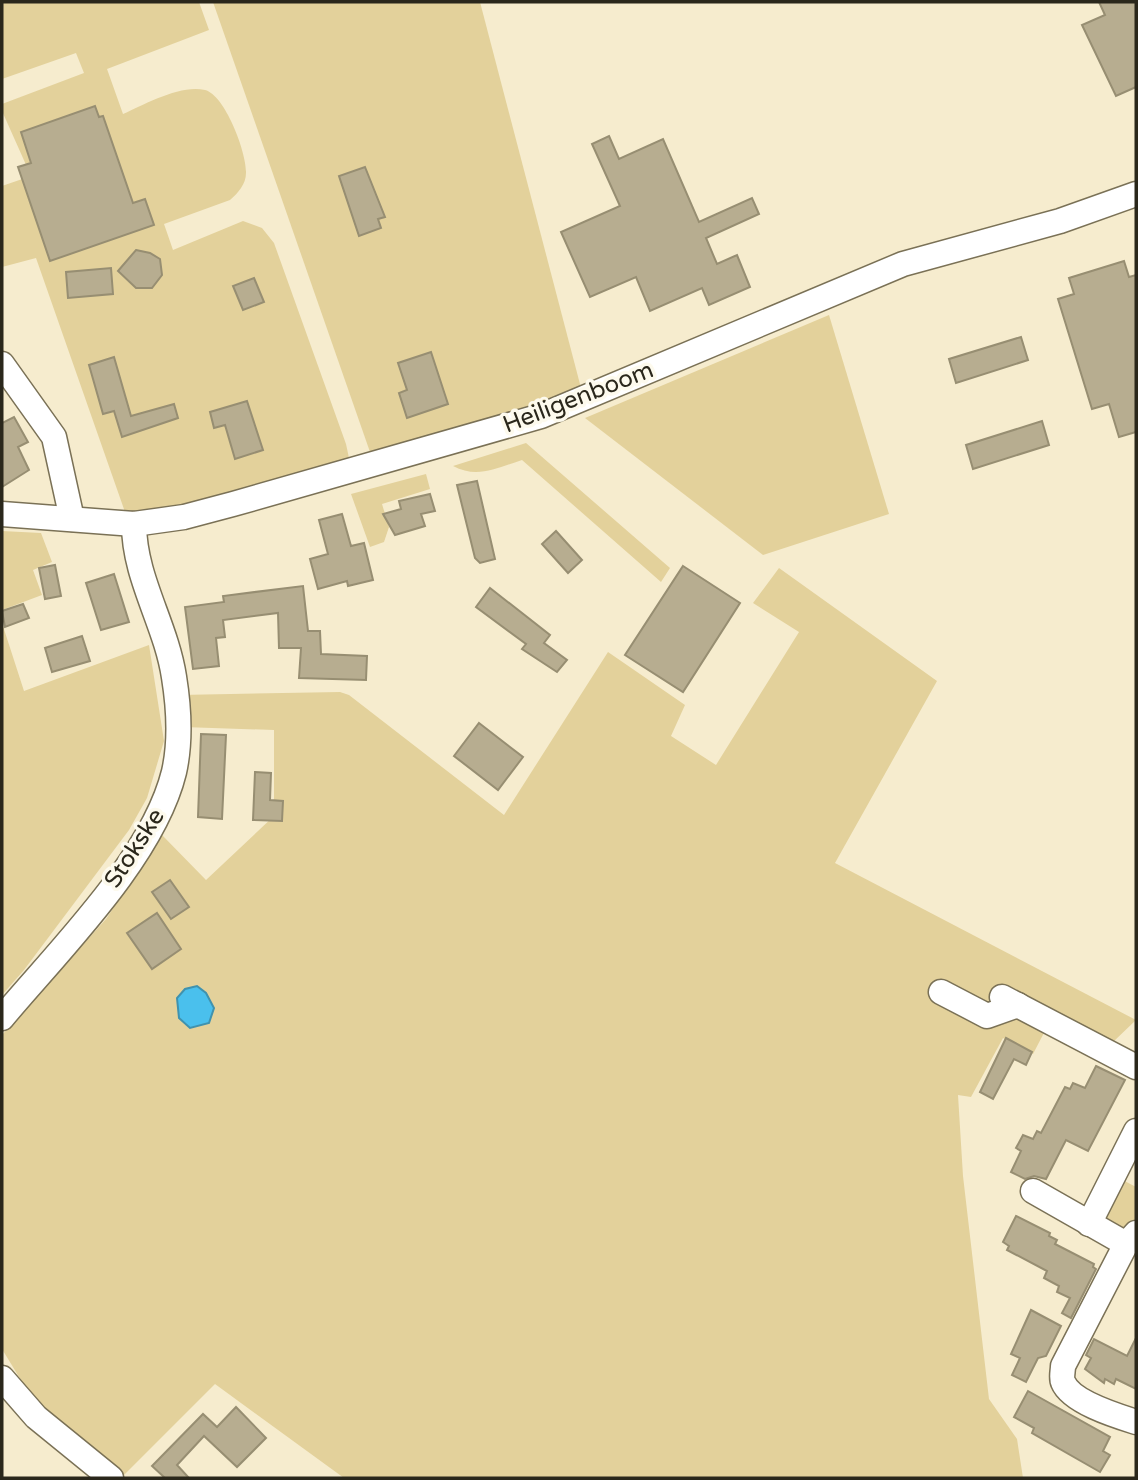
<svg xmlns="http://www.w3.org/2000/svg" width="1138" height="1480" viewBox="0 0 1138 1480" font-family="'Varela Round',sans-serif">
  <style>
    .green { fill: #e3d19b; fill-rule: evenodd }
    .water { fill: #4ac0ed; stroke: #4092ae; stroke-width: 2 }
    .building { fill: #b7ad90; stroke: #978e72; stroke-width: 2 }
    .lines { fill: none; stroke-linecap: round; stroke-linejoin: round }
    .minor-casing { stroke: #7a7156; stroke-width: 27 }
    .minor { stroke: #fff; stroke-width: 24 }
    .labels { text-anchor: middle; stroke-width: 7; stroke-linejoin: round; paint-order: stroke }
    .street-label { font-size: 24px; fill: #2a271b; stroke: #fdfaed }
  </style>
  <rect width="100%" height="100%" fill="#f6ecce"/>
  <g class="green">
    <path d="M 2,2 L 199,2 L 209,30 L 107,69 L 123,114 C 145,104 181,84 205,90 C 225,95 247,153 246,173 C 246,184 238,193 230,200 L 164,224 L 173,250 L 243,221 L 262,228 L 274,243 L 346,444 L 349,458 L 345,465 L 230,499 L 139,513 L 125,512 L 36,258 L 2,267 L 2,186 L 31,176 L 2,111 L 2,104 L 84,73 L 76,53 L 2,79 Z"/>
    <path d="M 213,2 L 480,2 L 581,388 L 551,401 L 378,458 L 370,452 Z"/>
    <path d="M 829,315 L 889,514 L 763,555 L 585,418 Z"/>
    <path d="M 526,443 L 670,568 L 661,582 L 522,460 C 497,468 477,479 453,466 Z"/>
    <path d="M 426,474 L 430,489 L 382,504 L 389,527 L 384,542 L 370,547 L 351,494 Z"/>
    <path d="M 2,531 L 41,533 L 52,562 L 33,570 L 42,595 L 2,610 Z"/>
    <path d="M 779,568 L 937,681 L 835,863 L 1136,1020 L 1112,1043 L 1003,988 L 990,1007 L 950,986 L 949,1004 L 994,1026 L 1022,1013 L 1047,1027 L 1033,1054 L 1003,1038 L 971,1097 L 958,1095 L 963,1176 L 989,1399 L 1017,1439 L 1023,1478 L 344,1478 L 215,1384 L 124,1475 L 30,1395 L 2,1349 L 2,1035 L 106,919 L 162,835 L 206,880 L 274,816 L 274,730 L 183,727 L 179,695 L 340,692 L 349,695 L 504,815 L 608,652 L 685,705 L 671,736 L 716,765 L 799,632 L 753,603 ZM 197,986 L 206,993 L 214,1007 L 209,1023 L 190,1028 L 179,1018 L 177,998 L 185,989 Z"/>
    <path d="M 2,623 L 24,691 L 149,645 L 164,741 L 147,798 L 129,830 L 24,970 L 2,995 Z"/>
    <path d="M 1119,1178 L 1136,1187 L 1136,1222 L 1123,1235 L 1103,1226 Z"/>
  </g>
  <path class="water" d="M 197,986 L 206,993 L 214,1008 L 209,1023 L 190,1028 L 179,1018 L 177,998 L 185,989 Z"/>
  <g class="building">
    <path d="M 1099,2 L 1136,2 L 1136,87 L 1116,96 L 1082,25 L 1105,15 Z"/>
    <path d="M 95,106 L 99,117 L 103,116 L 133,203 L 145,199 L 154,225 L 50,261 L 18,167 L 31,163 L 21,132 Z"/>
    <path d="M 609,136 L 619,159 L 663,139 L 699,222 L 752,198 L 759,214 L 706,238 L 717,264 L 737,255 L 750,287 L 709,305 L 702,288 L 650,311 L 636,277 L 590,297 L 561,232 L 620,206 L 592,144 Z"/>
    <path d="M 365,167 L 385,217 L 378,219 L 381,228 L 359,236 L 339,176 Z"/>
    <path d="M 136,250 L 150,253 L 160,259 L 162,275 L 152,288 L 136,288 L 118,271 Z"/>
    <path d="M 1124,261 L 1129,277 L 1136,275 L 1136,432 L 1119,437 L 1109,404 L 1092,409 L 1058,299 L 1074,294 L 1069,278 Z"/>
    <path d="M 111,268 L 113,294 L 68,298 L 66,272 Z"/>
    <path d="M 254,278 L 264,302 L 243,310 L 233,286 Z"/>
    <path d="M 1021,337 L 1028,360 L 956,383 L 949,359 Z"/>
    <path d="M 431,352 L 448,404 L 407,418 L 399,393 L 407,390 L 398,363 Z"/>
    <path d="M 114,357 L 131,416 L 174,404 L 178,418 L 122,437 L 114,411 L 103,414 L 89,365 Z"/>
    <path d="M 247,401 L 263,450 L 235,459 L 225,425 L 214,428 L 210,412 Z"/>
    <path d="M 14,417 L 28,442 L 18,447 L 29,470 L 2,487 L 2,423 Z"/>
    <path d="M 1042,421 L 1049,445 L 973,469 L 966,445 Z"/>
    <path d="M 477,481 L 495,559 L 480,563 L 475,558 L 457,485 Z"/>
    <path d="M 430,494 L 435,511 L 421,514 L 425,526 L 395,535 L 383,514 L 401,509 L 399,501 Z"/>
    <path d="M 342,514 L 351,546 L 364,543 L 373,580 L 348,586 L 347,581 L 318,589 L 310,559 L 328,554 L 319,520 Z"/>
    <path d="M 556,531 L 582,560 L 568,573 L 542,544 Z"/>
    <path d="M 55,565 L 61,596 L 45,599 L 39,568 Z"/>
    <path d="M 683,566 L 740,603 L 683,692 L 625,655 Z"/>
    <path d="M 114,574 L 129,622 L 101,630 L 86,583 Z"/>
    <path d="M 303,586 L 308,631 L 320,631 L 321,654 L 367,656 L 366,680 L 299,678 L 301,648 L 279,648 L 278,613 L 223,620 L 225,637 L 216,638 L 219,666 L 193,669 L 185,607 L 224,602 L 223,596 Z"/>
    <path d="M 490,588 L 550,635 L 544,643 L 567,660 L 557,672 L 522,649 L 526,644 L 476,607 Z"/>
    <path d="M 23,604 L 29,618 L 5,627 L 2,611 Z"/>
    <path d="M 82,636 L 90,661 L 52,672 L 45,648 Z"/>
    <path d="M 479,723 L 523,757 L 498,790 L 454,756 Z"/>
    <path d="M 201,734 L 226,735 L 222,819 L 198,817 Z"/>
    <path d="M 255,772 L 271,773 L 270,800 L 283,801 L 282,821 L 253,820 Z"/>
    <path d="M 170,880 L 189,907 L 171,919 L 152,892 Z"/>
    <path d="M 157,913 L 181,949 L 152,969 L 127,933 Z"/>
    <path d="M 1006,1038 L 1032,1052 L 1026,1065 L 1014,1059 L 993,1099 L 980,1092 Z"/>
    <path d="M 1096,1066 L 1125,1080 L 1088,1151 L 1066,1140 L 1046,1179 L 1034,1176 L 1025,1179 L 1011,1172 L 1021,1151 L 1016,1148 L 1023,1135 L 1033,1139 L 1037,1131 L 1041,1133 L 1065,1087 L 1070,1089 L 1073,1083 L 1085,1088 Z"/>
    <path d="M 1016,1216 L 1050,1233 L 1049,1236 L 1057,1240 L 1055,1244 L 1094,1264 L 1093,1267 L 1096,1269 L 1071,1318 L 1062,1313 L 1070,1298 L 1057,1292 L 1059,1286 L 1044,1278 L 1047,1271 L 1007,1250 L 1009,1246 L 1003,1242 Z"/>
    <path d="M 1031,1310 L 1061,1326 L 1046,1356 L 1038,1358 L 1026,1382 L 1012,1375 L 1020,1358 L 1011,1354 Z"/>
    <path d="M 1136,1338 L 1136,1389 L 1116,1379 L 1114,1384 L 1105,1379 L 1104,1383 L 1085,1369 L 1091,1358 L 1086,1355 L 1094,1339 L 1127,1356 Z"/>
    <path d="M 1028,1391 L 1110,1437 L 1103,1451 L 1110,1455 L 1100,1472 L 1032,1433 L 1034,1428 L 1014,1417 Z"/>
    <path d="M 236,1407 L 266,1438 L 237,1467 L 204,1436 L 177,1465 L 189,1478 L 165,1478 L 152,1466 L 203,1414 L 217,1427 Z"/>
  </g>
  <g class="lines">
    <g class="minor-casing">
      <g id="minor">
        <path d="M 2,364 L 54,437 L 72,519"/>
        <path d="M 2,514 L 134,524 L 184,517 L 233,504 L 541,416 L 903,264 L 1060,221 L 1136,194"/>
        <path d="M 941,992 L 987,1016 L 1018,1005"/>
        <path d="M 1002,997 L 1136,1067"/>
        <path d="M 2,1018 C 58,951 153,858 174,772 C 181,741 179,708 174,677 C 166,624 134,578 134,524"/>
        <path d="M 1033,1191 L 1126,1244"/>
        <path d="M 1089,1224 L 1136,1131"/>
        <path d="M 1136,1233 L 1126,1244 L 1063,1366 C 1063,1371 1061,1378 1063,1382 C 1071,1402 1117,1416 1136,1422"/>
        <path d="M 2,1378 L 36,1417 L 111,1478"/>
      </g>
    </g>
    <use href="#minor" class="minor"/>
  </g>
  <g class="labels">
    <g class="street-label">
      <text transform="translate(578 397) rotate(-21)" y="8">Heiligenboom</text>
      <text transform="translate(134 848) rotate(-57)" y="8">Stokske</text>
    </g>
  </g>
  <rect width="1138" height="1480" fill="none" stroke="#2a271b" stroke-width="7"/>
</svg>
